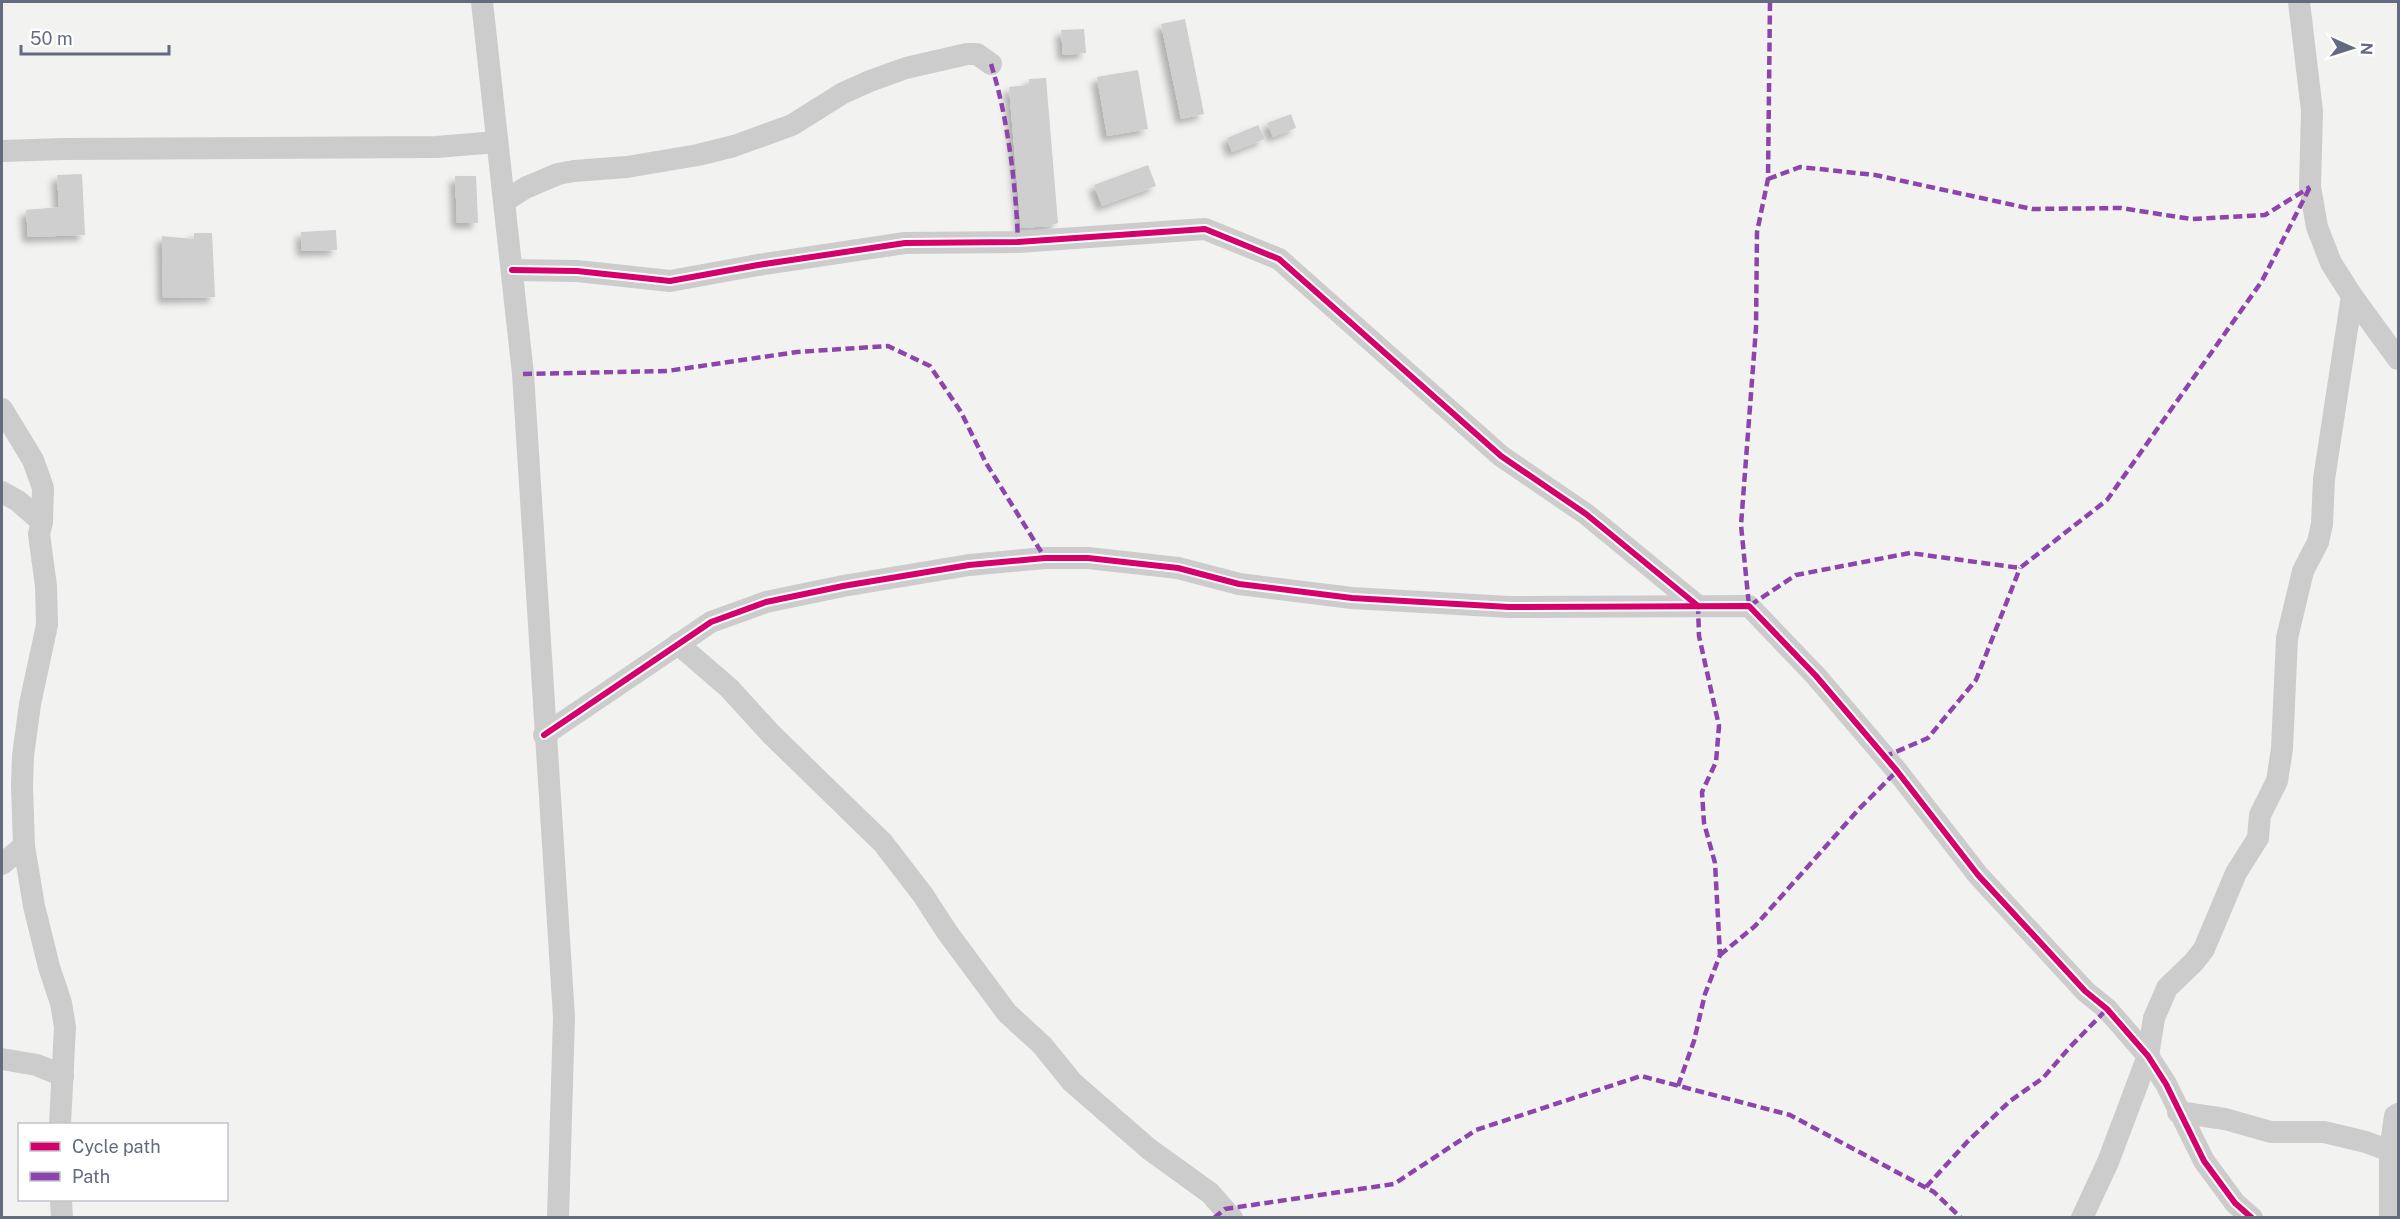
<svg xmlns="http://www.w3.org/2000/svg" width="2400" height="1219" viewBox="0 0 2400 1219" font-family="'Public Sans',sans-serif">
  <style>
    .building { fill: #cecfce; filter: url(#shadow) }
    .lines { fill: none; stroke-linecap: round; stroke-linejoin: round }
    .minor { stroke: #cccccd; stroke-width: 22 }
    .quiet { stroke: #8e44ad; stroke-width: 4.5; stroke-dasharray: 9 4.5; stroke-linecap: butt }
    .cycleway-casing { stroke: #fff; stroke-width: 10 }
    .cycleway { stroke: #d6006c; stroke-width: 6 }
  </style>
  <defs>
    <filter id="shadow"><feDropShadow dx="-5.5" dy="5.5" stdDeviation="3" flood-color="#0004"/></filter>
  </defs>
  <rect width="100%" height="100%" fill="#f2f3f0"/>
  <g class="building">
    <path d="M 1185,19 L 1204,114 L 1181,119 L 1161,24 Z"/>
    <path d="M 1084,29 L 1086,53 L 1063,55 L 1061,30 Z"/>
    <path d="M 1138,70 L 1148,129 L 1107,136 L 1097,77 Z"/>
    <path d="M 1046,78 L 1058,223 L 1049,226 L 1021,228 L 1009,87 L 1029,85 L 1029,79 Z"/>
    <path d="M 1291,114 L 1296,128 L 1273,137 L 1267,123 Z"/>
    <path d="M 1258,125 L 1265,139 L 1232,152 L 1227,138 Z"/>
    <path d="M 1148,165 L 1156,186 L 1102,206 L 1094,185 Z"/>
    <path d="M 82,174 L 85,235 L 28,237 L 26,210 L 59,207 L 57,175 Z"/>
    <path d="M 455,176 L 476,176 L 478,223 L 457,223 Z"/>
    <path d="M 336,230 L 337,250 L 302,251 L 301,232 Z"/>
    <path d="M 194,233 L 212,233 L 215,297 L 163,298 L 162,236 L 194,239 Z"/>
  </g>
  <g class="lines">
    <g class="minor">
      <path d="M 482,2 L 523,374 L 564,1017 L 558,1218"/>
      <path d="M 2,151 L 63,149 L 436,147 L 497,142"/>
      <path d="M 505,201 L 525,188 L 558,174 L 574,171 L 627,167 L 698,155 L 734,146 L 792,125 L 843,93 L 870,81 L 906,68 L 967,54 L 977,54 L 991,64"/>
      <path d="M 512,270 L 577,271 L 670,281 L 758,265 L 905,243 L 1018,242 L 1205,229 L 1279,259 L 1501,456 L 1586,514 L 1698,606"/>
      <path d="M 2352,296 L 2398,359"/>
      <path d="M 2,409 L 33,460 L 43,488 L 42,522 L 39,534 L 46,586 L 47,625 L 30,704 L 23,756 L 22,786 L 24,846 L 34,906 L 49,967 L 61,1003 L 65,1027 L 60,1124"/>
      <path d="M 2,492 L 18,501 L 42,522"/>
      <path d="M 678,644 L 729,688 L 772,735 L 883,843 L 923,895 L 947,932 L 1007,1013 L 1042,1045 L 1072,1082 L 1149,1149 L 1210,1193 L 1232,1218"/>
      <path d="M 544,735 L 711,622 L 766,602 L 843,586 L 969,565 L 1045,558 L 1088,558 L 1178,568 L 1239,584 L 1352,598 L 1509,607 L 1749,606 L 1816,676 L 1897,771 L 1978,875 L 2085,991 L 2107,1009 L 2148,1056 L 2166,1084 L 2204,1161 L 2235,1203 L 2252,1218"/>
      <path d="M 2,864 L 24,846"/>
      <path d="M 2,1059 L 37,1065 L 63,1076"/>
      <path d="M 2178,1112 L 2225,1119 L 2271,1132 L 2324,1132 L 2366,1142 L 2390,1151"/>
      <path d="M 61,1200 L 62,1218"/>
      <path d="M 2082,1218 L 2108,1162 L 2148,1056 L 2154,1018 L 2167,988 L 2194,962 L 2204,949 L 2236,873 L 2258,838 L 2260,815 L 2277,781 L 2282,749 L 2287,638 L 2303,571 L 2318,542 L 2322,524 L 2324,479 L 2352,296 L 2331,263 L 2317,227 L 2310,187 L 2312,111 L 2299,2"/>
      <path d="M 2390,1218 L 2390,1151 L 2395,1116 L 2398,1114"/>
    </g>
    <g class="quiet">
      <path d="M 1770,2 L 1768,179 L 1757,232 L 1756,328 L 1741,525 L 1749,606 L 1796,575 L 1910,553 L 2020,568 L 2107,500 L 2262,281 L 2310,187"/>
      <path d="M 991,64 C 1008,118 1016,186 1018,242"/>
      <path d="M 1768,179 L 1800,167 L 1875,175 L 2032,209 L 2121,208 L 2191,219 L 2265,215 L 2310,187"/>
      <path d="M 523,374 L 667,371 L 797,352 L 888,346 L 930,366 L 961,412 L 986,463 L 1045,558"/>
      <path d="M 1884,757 L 1928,738 L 1976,680 L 2020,568"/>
      <path d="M 1720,955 L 1755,926 L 1859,809 L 1897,771"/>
      <path d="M 1678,1086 L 1694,1041 L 1705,994 L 1720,955 L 1715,863 L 1704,823 L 1702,792 L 1716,762 L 1719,726 L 1699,636 L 1698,606"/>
      <path d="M 1926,1187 L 1968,1141 L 2010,1101 L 2043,1078 L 2070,1047 L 2107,1009"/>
      <path d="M 1214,1218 L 1225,1209 L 1394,1184 L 1476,1130 L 1641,1076 L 1790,1115 L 1934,1192 L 1961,1218"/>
    </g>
    <g class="cycleway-casing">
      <g id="cycleway">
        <path d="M 512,270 L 577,271 L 670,281 L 758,265 L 905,243 L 1018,242 L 1205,229 L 1279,259 L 1501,456 L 1586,514 L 1698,606"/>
        <path d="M 544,735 L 711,622 L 766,602 L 843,586 L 969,565 L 1045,558 L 1088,558 L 1178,568 L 1239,584 L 1352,598 L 1509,607 L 1749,606 L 1816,676 L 1897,771 L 1978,875 L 2085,991 L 2107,1009 L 2148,1056 L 2166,1084 L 2204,1161 L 2235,1203 L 2252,1218"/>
      </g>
    </g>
    <use href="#cycleway" class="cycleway"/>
  </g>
  <rect width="2400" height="1219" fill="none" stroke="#646a7f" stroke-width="6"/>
  <rect x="18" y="1123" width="210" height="78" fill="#ffffff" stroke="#c1c3cc" stroke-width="1.5"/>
  <rect x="30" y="1142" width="30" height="9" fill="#d6006c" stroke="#c1c3cc" stroke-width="1.5"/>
  <text x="72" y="1153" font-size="18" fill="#646a7f">Cycle path</text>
  <rect x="30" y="1172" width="30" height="9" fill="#8e44ad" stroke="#c1c3cc" stroke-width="1.5"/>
  <text x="72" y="1183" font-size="18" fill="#646a7f">Path</text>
  <g transform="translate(2352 48) rotate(93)" stroke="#ffffff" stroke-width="4.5" paint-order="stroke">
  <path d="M0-4.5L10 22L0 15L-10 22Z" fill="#646a7f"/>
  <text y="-9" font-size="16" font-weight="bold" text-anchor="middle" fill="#646a7f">N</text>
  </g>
  <path d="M21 45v9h148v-9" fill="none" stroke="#646a7f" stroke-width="3"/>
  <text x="30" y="45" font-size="18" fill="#646a7f" stroke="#ffffff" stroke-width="4.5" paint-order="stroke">50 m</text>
</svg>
